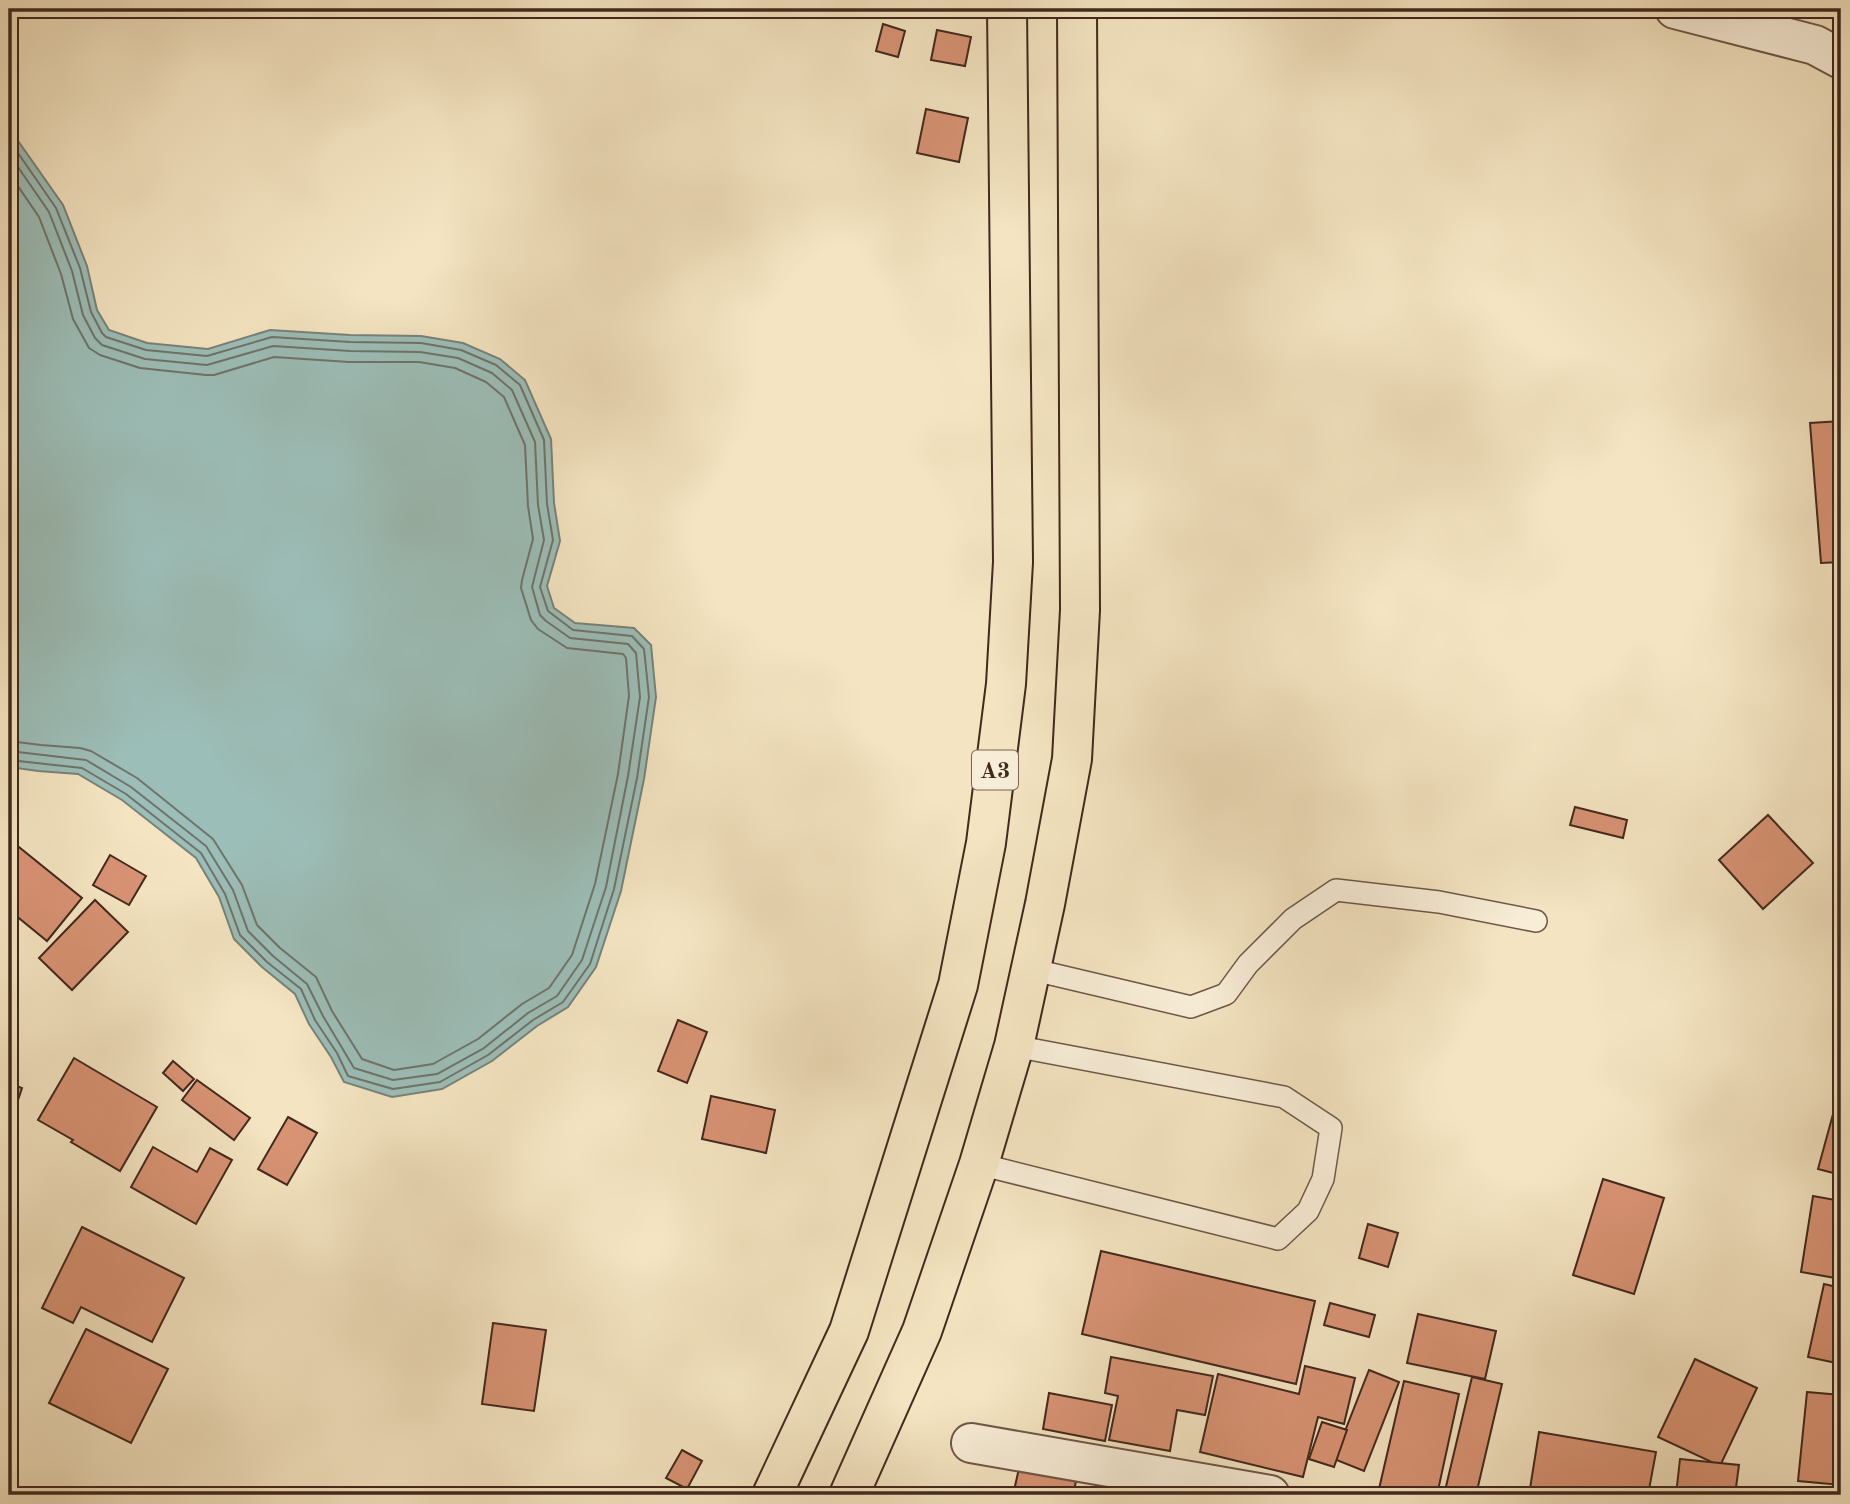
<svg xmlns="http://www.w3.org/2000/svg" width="1850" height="1504" viewBox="0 0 1850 1504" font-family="'Old Standard TT',serif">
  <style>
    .water { fill: #9cbeb8; stroke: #78827a; stroke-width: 2 }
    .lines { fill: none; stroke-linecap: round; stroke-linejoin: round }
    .shore { stroke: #6f736a; stroke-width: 2 }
    .building { fill: #d89374; stroke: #42281d; stroke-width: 2 }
    .lane-casing { stroke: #6e5746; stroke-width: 24 }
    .street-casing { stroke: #6e5746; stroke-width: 42 }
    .highway-casing { stroke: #42281d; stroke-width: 42 }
    .lane { stroke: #f8edd7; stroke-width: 21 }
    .street { stroke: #f8edd7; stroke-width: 38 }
    .highway { stroke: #f4e4c1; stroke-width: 38 }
    .labels { text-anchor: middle; stroke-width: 5; stroke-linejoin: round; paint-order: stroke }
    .shield { fill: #f8edd7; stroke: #796355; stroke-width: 2 }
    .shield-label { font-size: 23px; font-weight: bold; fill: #42281d }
  </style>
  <rect width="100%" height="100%" fill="#f4e4c1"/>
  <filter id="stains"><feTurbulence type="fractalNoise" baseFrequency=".00286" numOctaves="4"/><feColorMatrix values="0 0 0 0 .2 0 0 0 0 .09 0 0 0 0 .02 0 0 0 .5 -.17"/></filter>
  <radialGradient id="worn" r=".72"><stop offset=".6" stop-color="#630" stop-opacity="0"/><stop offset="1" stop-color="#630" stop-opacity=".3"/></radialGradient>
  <path class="water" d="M 9,128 L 63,205 L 87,266 L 97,310 L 109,330 L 147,343 L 208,349 L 270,330 L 350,335 L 421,336 L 463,343 L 500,359 L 525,380 L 551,439 L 554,503 L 560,541 L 547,586 L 554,608 L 575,623 L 634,628 L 651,645 L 656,697 L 644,779 L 621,891 L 596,967 L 568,1007 L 537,1026 L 492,1061 L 442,1089 L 392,1097 L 344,1082 L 331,1057 L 309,1024 L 295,994 L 262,967 L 234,939 L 219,897 L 196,858 L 122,800 L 78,774 L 38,771 L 9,767 Z"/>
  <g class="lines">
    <g class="shore">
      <path d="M 9,140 L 56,208 L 80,268 L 91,312 L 102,333 L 106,337 L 146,350 L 207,356 L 272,337 L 350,342 L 421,343 L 461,350 L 496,365 L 520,385 L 544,440 L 547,504 L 553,540 L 540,587 L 548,611 L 573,630 L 632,636 L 644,649 L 649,697 L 637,778 L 614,889 L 590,964 L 563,1002 L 533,1020 L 488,1055 L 440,1082 L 393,1089 L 348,1076 L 337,1053 L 315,1020 L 301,989 L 267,962 L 240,935 L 225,894 L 201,853 L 126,794 L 82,768 L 9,760"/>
      <path d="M 9,154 L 49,212 L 72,271 L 83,315 L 95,338 L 102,345 L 145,359 L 207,365 L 273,346 L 350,351 L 420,352 L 458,358 L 492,373 L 512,390 L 535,442 L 538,505 L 544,540 L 532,587 L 540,615 L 546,621 L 570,638 L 628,644 L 636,653 L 640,697 L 628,776 L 606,887 L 582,960 L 557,996 L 528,1013 L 484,1048 L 437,1074 L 393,1080 L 354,1068 L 323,1016 L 307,984 L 273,956 L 248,931 L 233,890 L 206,846 L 131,787 L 86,760 L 9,751"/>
      <path d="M 9,173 L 39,217 L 61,274 L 73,319 L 89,348 L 100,355 L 140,368 L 206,375 L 214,375 L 274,357 L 349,362 L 419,362 L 455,368 L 486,382 L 504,397 L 525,445 L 528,506 L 533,539 L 522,580 L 521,588 L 531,620 L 538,629 L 567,648 L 623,654 L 626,658 L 629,696 L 618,774 L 595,884 L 572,955 L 549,988 L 522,1004 L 478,1039 L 433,1064 L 394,1070 L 362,1059 L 332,1011 L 316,977 L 280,948 L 257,925 L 242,885 L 213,839 L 137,778 L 91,751 L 80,748 L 41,745 L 9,741"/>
    </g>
  </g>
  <g class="building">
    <path d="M 883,24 L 905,31 L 898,57 L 876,51 Z"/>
    <path d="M 937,30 L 971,37 L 965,66 L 931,60 Z"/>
    <path d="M 926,109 L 968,118 L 959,162 L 917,153 Z"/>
    <path d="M 1841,421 L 1841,562 L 1821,563 L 1810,423 Z"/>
    <path d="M 1575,807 L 1627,820 L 1623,838 L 1570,825 Z"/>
    <path d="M 1768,815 L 1813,863 L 1763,909 L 1719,860 Z"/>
    <path d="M 9,839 L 82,898 L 47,941 L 9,910 Z"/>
    <path d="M 110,855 L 146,876 L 129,905 L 93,885 Z"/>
    <path d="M 95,900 L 128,932 L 72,990 L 39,958 Z"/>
    <path d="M 9,1005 L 13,1005 L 9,1042 Z"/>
    <path d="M 678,1020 L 707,1032 L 687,1083 L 658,1071 Z"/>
    <path d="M 74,1058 L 157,1107 L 120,1171 L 71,1142 L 73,1140 L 38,1120 Z"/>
    <path d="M 173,1061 L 194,1079 L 183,1091 L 163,1073 Z"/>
    <path d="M 197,1080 L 250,1118 L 234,1140 L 182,1100 Z"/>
    <path d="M 9,1083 L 22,1088 L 13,1115 L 9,1114 Z"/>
    <path d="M 1841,1085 L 1841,1175 L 1818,1169 Z"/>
    <path d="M 711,1096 L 775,1110 L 766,1153 L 702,1139 Z"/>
    <path d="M 288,1117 L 317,1133 L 287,1185 L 258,1169 Z"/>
    <path d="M 153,1147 L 197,1172 L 210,1148 L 232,1160 L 196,1224 L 131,1187 Z"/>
    <path d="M 9,1151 L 16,1154 L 9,1172 Z"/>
    <path d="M 1603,1179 L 1664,1198 L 1634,1294 L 1573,1275 Z"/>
    <path d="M 1813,1196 L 1841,1201 L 1841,1279 L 1801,1272 Z"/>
    <path d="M 1368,1224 L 1398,1233 L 1388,1267 L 1359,1258 Z"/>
    <path d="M 82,1227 L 184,1278 L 152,1342 L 81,1307 L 73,1323 L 42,1308 Z"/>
    <path d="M 1101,1251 L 1315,1301 L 1296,1384 L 1082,1334 Z"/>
    <path d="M 1824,1284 L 1841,1288 L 1841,1364 L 1808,1357 Z"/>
    <path d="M 1330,1303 L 1375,1315 L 1369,1337 L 1324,1325 Z"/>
    <path d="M 1418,1314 L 1496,1331 L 1485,1379 L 1407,1363 Z"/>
    <path d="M 493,1323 L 546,1330 L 534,1411 L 482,1404 Z"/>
    <path d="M 86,1329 L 168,1369 L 131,1443 L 49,1403 Z"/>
    <path d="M 1111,1357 L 1213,1376 L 1205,1415 L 1177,1410 L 1170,1451 L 1109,1440 L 1118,1396 L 1105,1393 Z"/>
    <path d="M 1695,1359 L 1757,1388 L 1720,1466 L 1658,1437 Z"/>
    <path d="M 1305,1366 L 1355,1378 L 1344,1424 L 1318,1417 L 1303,1477 L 1200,1452 L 1218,1374 L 1299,1394 Z"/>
    <path d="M 1369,1370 L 1399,1382 L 1364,1471 L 1334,1459 Z"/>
    <path d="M 1472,1377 L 1502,1384 L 1476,1495 L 1444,1495 Z"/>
    <path d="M 1404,1381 L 1459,1394 L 1437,1495 L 1407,1495 L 1379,1489 Z"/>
    <path d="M 1807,1392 L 1841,1395 L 1841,1485 L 1798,1481 Z"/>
    <path d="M 1049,1393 L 1112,1405 L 1105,1441 L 1043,1429 Z"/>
    <path d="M 1322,1422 L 1347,1430 L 1334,1467 L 1309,1459 Z"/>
    <path d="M 1539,1432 L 1656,1452 L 1648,1495 L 1529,1495 Z"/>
    <path d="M 682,1450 L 702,1461 L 687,1489 L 666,1478 Z"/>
    <path d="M 1680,1459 L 1739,1465 L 1735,1495 L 1676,1495 Z"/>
    <path d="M 1020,1464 L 1077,1477 L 1073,1495 L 1013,1495 Z"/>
  </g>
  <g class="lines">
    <g class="lane-casing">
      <g id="lane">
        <path d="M 1030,969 L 1191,1007 L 1226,994 L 1248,964 L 1293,919 L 1336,890 L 1439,902 L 1536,921"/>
        <path d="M 979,1164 L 1278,1239 L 1308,1211 L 1323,1179 L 1331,1128 L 1284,1097 L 1014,1046"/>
      </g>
    </g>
    <g class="street-casing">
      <g id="street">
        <path d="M 1675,9 L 1815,45 L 1841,59"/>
        <path d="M 971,1443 L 1270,1495"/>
      </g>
    </g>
    <g class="highway-casing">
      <g id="highway">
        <path d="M 772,1495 L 849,1331 L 958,985 L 986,843 L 1006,684 L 1013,562 L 1007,9"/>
        <path d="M 849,1495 L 922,1331 L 979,1164 L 1014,1046 L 1045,904 L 1072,759 L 1080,610 L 1077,9"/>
      </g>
    </g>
    <use href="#lane" class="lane"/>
    <use href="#street" class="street"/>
    <use href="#highway" class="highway"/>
  </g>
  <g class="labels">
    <rect class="shield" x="972" y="750.5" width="46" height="39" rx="5"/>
    <g class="shield-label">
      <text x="995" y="778">A3</text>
    </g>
  </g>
  <rect width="1850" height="1504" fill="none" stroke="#f4e4c1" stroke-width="35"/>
  <rect x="10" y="10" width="1829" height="1483" fill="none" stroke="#42281d" stroke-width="3.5"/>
  <rect x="18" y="18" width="1815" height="1469" fill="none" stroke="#42281d" stroke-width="2"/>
  <rect width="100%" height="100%" filter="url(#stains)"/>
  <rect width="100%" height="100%" fill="url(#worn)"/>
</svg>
